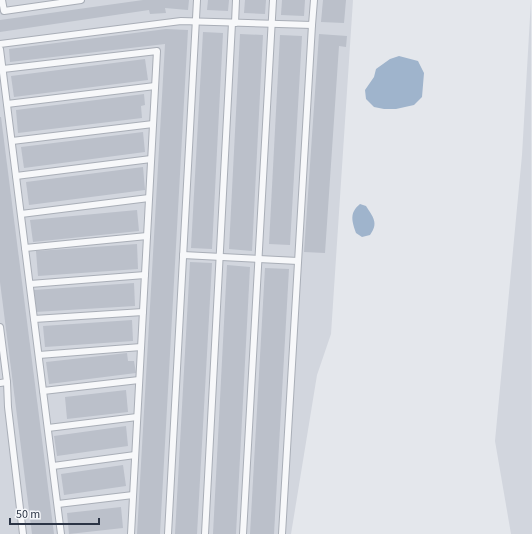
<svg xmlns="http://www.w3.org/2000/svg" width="532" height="534" viewBox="0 0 532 534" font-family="'Source Sans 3',sans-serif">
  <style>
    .built { fill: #d2d6de }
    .water { fill: #9fb4cc }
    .building { fill: #bbc0ca }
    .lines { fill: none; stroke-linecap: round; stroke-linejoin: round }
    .lane-casing { stroke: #a9aeb7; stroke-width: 8 }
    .lane { stroke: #f7f8fa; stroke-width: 6 }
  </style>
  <rect width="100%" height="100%" fill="#e4e7ec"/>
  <g class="built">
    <path d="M 0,0 L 353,0 L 331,334 L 317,375 L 291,534 L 0,534 Z"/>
    <path d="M 531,0 L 532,534 L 511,534 L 495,441 L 522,155 Z"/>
  </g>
  <g class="water">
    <path d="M 399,56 L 418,61 L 424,73 L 422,97 L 414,105 L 396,109 L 384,109 L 374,107 L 366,99 L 365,90 L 374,77 L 376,69 L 390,59 Z"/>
    <path d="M 360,204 L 366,206 C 373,217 379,223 370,235 L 362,237 L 356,233 C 352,221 349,213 360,204 Z"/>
  </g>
  <g class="building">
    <path d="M 143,0 L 189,0 L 188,10 L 165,8 L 166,13 L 150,14 L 149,10 L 0,32 L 0,20 Z"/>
    <path d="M 208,0 L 229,0 L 228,11 L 207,10 Z"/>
    <path d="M 245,0 L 266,0 L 265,14 L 244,13 Z"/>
    <path d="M 282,0 L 305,0 L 304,16 L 281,15 Z"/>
    <path d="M 323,0 L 346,0 L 344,23 L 321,22 Z"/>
    <path d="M 166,29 L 188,30 L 160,534 L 137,534 L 165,44 L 10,62 L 9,49 Z"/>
    <path d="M 203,32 L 223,33 L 212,249 L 191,248 Z"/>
    <path d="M 240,34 L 263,35 L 252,251 L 229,249 Z"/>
    <path d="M 319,34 L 347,36 L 346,47 L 339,46 L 325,253 L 304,252 Z"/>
    <path d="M 280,35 L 302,36 L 290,245 L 269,244 Z"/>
    <path d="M 145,59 L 148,80 L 14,97 L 11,76 Z"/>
    <path d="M 144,94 L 145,105 L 141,106 L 142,118 L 18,133 L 16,110 Z"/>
    <path d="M 0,117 L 1,117 L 54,534 L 32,534 L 0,282 Z"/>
    <path d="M 143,132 L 145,152 L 24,168 L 21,147 Z"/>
    <path d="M 143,167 L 145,190 L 29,205 L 26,182 Z"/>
    <path d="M 137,210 L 139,231 L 33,242 L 30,220 Z"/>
    <path d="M 137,244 L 138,269 L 38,276 L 36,251 Z"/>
    <path d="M 190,262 L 212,263 L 197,534 L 175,534 Z"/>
    <path d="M 227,265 L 250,267 L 236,534 L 213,534 Z"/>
    <path d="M 265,268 L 289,269 L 274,534 L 250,534 Z"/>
    <path d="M 134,283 L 135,306 L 35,312 L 34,290 Z"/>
    <path d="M 132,320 L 133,341 L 45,347 L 43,326 Z"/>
    <path d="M 127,353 L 128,361 L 134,361 L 136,373 L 49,384 L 46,362 Z"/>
    <path d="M 126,390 L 128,412 L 67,419 L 65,397 Z"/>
    <path d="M 126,426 L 128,446 L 57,456 L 54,436 Z"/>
    <path d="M 123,465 L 126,486 L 64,495 L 61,474 Z"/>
    <path d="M 121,507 L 123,528 L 69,534 L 67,513 Z"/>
  </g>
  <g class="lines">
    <g class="lane-casing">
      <g id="lane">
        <path d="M 2,0 L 4,11 L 81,0"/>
        <path d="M 235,23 L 236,0"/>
        <path d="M 0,44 L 181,21 L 312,25 L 314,0"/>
        <path d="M 0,49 L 61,534"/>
        <path d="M 3,69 L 157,51 L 131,534"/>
        <path d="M 7,104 L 155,86"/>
        <path d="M 12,141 L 153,124"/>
        <path d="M 16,176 L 151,159"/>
        <path d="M 21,214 L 149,198"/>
        <path d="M 25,248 L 147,236"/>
        <path d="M 183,255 L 298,261"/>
        <path d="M 30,284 L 145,275"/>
        <path d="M 34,319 L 143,312"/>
        <path d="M 0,327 L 7,382 L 0,383"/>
        <path d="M 39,355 L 141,347"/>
        <path d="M 7,382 L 8,407 L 23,534"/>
        <path d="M 43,391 L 139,380"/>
        <path d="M 48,428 L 137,417"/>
        <path d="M 53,466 L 135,455"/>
        <path d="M 58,504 L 133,495"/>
        <path d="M 168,534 L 197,0"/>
        <path d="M 205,534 L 232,23"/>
        <path d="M 243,534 L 273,0"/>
        <path d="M 282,534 L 312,25"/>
      </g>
    </g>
    <use href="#lane" class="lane"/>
  </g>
  <path d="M10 518v6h89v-6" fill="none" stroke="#2b3445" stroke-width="2"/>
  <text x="16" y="518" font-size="12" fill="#2b3445" stroke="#f4f6f9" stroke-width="3" paint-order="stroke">50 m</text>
</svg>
